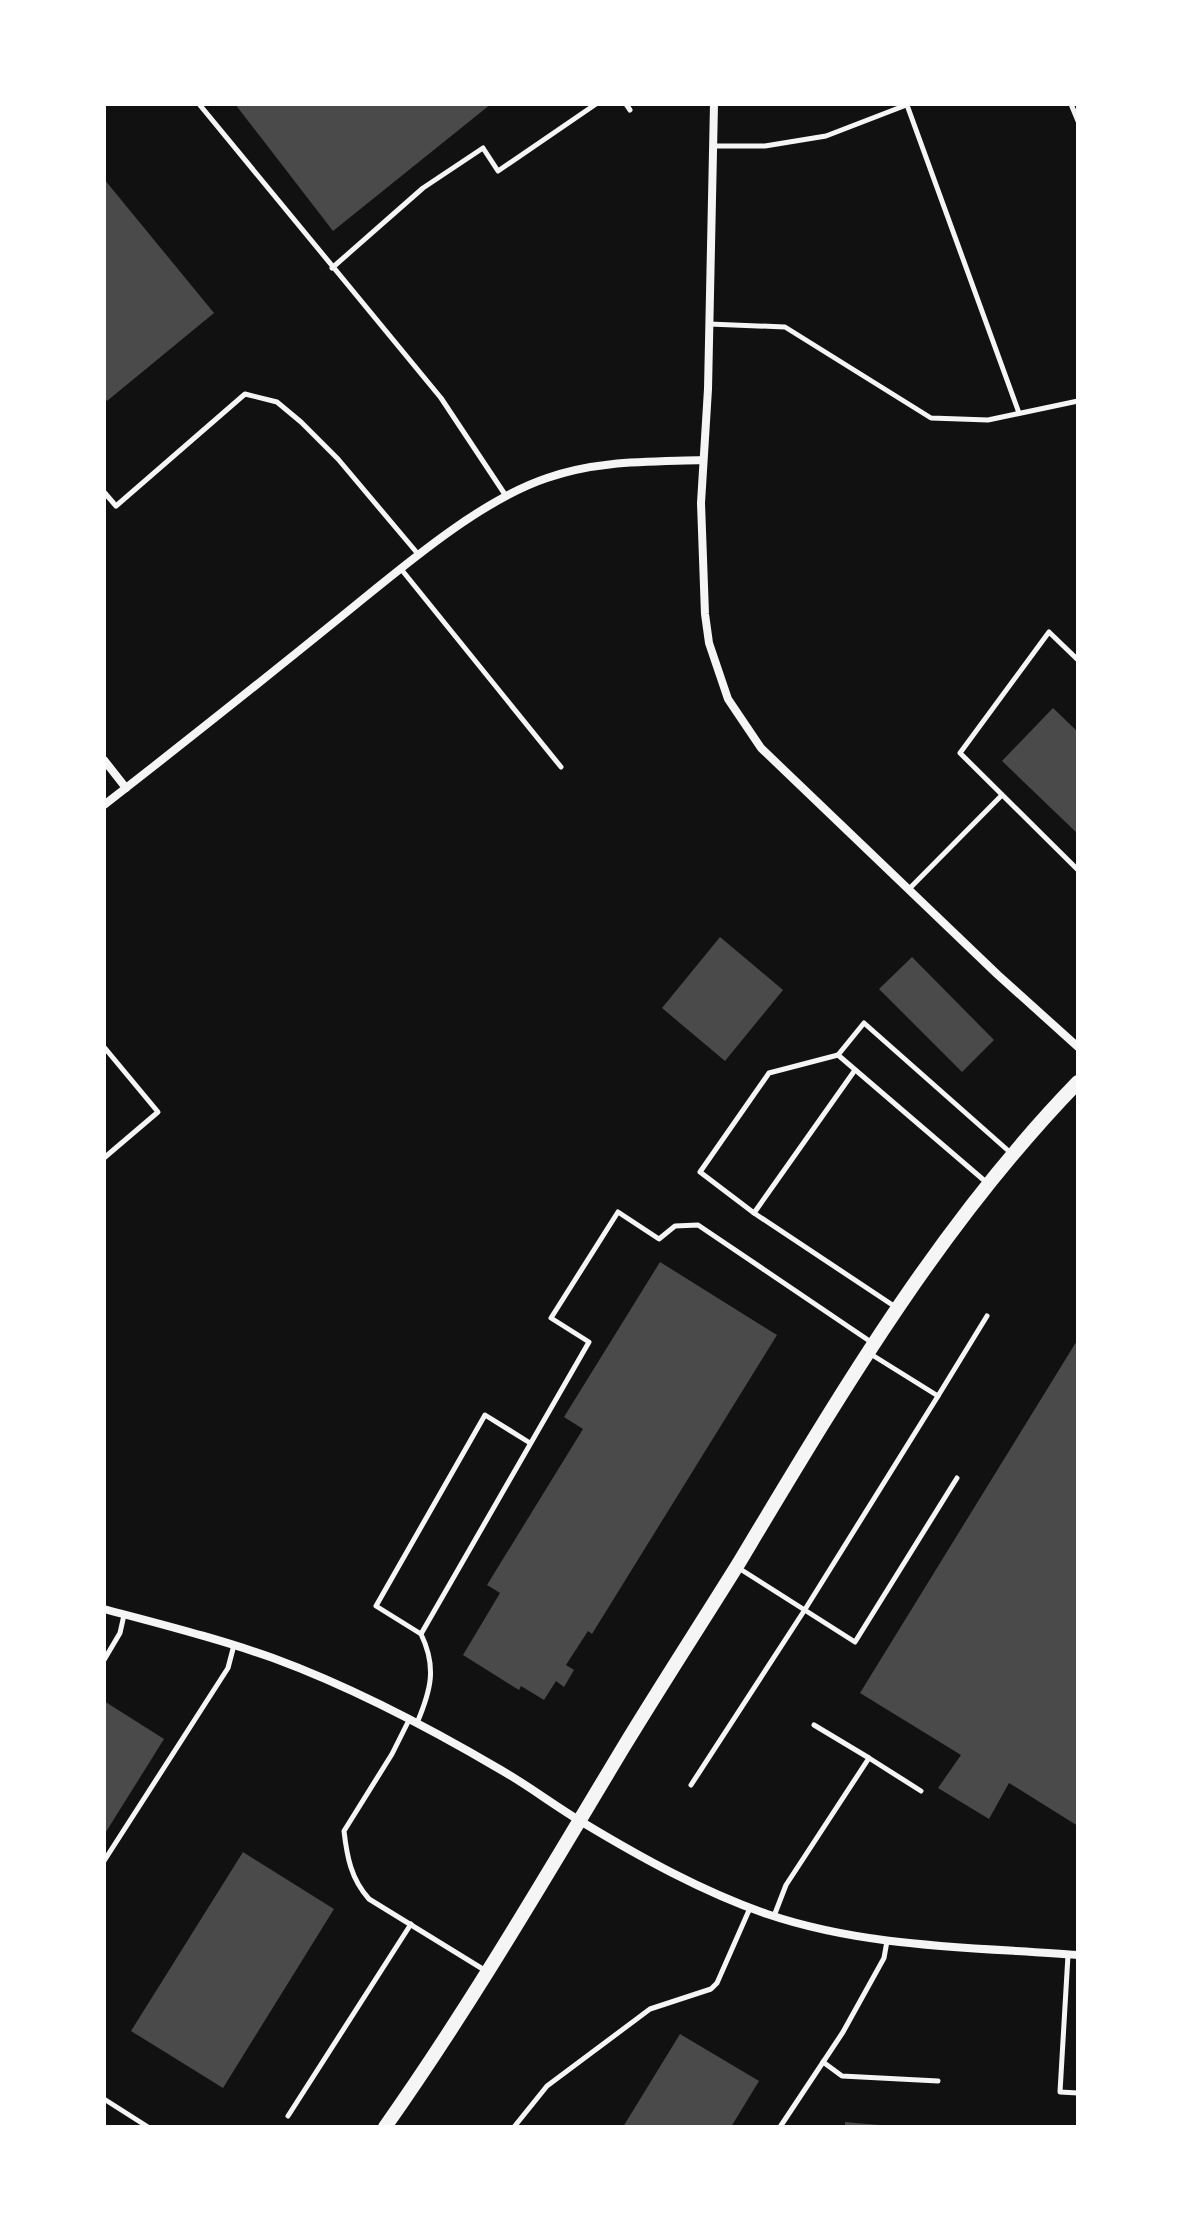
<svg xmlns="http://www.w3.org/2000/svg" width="1182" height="2231" viewBox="0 0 1182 2231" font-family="Karla,sans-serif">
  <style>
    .building { fill: #4a4a4a }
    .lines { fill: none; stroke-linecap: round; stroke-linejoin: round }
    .service { stroke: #f5f5f5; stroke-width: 5 }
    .minor { stroke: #f5f5f5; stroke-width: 8 }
    .secondary { stroke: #f5f5f5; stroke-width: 14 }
  </style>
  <rect width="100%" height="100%" fill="#111"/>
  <g class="building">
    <path d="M 235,104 L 491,104 L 333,231 Z"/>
    <path d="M 104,179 L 214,313 L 107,401 L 104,397 Z"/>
    <path d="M 1053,708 L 1078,732 L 1078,834 L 1002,761 Z"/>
    <path d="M 720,937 L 783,990 L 725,1061 L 662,1008 Z"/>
    <path d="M 912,957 L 994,1040 L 962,1072 L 879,989 Z"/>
    <path d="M 660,1262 L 777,1335 L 592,1634 L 588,1631 L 566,1665 L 574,1670 L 564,1687 L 556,1681 L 544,1700 L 521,1686 L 519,1690 L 463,1655 L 500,1593 L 487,1585 L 583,1429 L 564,1417 Z"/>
    <path d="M 1078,1339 L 1078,1826 L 1009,1783 L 989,1819 L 938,1788 L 961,1755 L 860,1693 Z"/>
    <path d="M 104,1701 L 164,1739 L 104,1835 Z"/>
    <path d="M 243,1852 L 334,1909 L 223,2088 L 131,2031 Z"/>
    <path d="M 680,2034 L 759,2081 L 731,2127 L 623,2127 Z"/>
    <path d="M 845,2122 L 880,2125 L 879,2127 L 845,2127 Z"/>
  </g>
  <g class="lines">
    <g class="service">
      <path d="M 199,104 L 441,398 L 506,496"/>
      <path d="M 626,104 L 630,110"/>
      <path d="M 1071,104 L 1078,121"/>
      <path d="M 907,105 L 1019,413"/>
      <path d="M 714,146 L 765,146 L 826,136 L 909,104"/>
      <path d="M 332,268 L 423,188 L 483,148 L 498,171 L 596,104"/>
      <path d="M 709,324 L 785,327 L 931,418 L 988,420 L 1078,401"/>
      <path d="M 104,492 L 116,506 L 245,394 L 277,402 L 301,422 L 338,459 L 418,554"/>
      <path d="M 401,569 L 561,767"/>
      <path d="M 1078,660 L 1049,632 L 960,753 L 1078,870"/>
      <path d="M 909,889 L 1002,795"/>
      <path d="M 104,1047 L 158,1112 L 104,1158"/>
      <path d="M 838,1055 L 986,1182"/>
      <path d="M 754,1213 L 855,1070"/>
      <path d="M 897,1308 L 754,1213 L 700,1172 L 769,1073 L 838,1055 L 864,1023 L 1012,1154"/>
      <path d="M 938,1396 L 987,1316"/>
      <path d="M 737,1567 L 855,1642 L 957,1478"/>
      <path d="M 421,1634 L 376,1606 L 485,1415 L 530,1443"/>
      <path d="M 104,1660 L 120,1633 L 124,1615"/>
      <path d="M 409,1720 L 392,1754 L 344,1831 C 347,1857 351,1879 369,1899 L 486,1971"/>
      <path d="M 417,1723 C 431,1690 437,1667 421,1634 L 589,1342 L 551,1318 L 618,1212 L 659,1239 L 675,1226 L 698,1225 L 871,1342"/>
      <path d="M 869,1758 L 921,1791"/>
      <path d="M 691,1785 L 804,1611 L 938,1396 L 869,1353"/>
      <path d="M 104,1861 L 228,1668 L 234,1645"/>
      <path d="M 774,1916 L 786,1885 L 869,1758 L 814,1725"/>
      <path d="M 1068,1955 L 1060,2092 L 1078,2093"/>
      <path d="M 823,2062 L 842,2076 L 938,2081"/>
      <path d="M 104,2099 L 148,2127"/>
      <path d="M 288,2116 L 411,1924"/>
      <path d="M 514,2127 L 547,2086 L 638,2018 L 650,2009 L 711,1989 L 717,1983 L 750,1908"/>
      <path d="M 780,2127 L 843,2032 L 884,1958 L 887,1941"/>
    </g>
    <g class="minor">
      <path d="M 714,104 L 708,389 L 701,503 L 705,614 L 709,643 L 728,699 L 761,748 L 998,975 L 1078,1047"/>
      <path d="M 104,760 L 126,788"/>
      <path d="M 104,805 C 184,743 263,680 342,616 C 399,570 478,501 547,478 C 598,460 650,462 703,460"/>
      <path d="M 104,1609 C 160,1624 217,1638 273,1658 C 352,1687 428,1727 501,1770 C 529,1786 555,1806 582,1822 C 640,1857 703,1892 767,1914 C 867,1948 974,1947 1078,1955"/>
    </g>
    <path class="secondary" d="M 385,2127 C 471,2005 546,1876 623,1748 C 660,1687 699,1627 737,1566 C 839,1396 939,1225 1078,1082"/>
  </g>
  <rect width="1182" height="2231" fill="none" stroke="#ffffff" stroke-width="212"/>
</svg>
